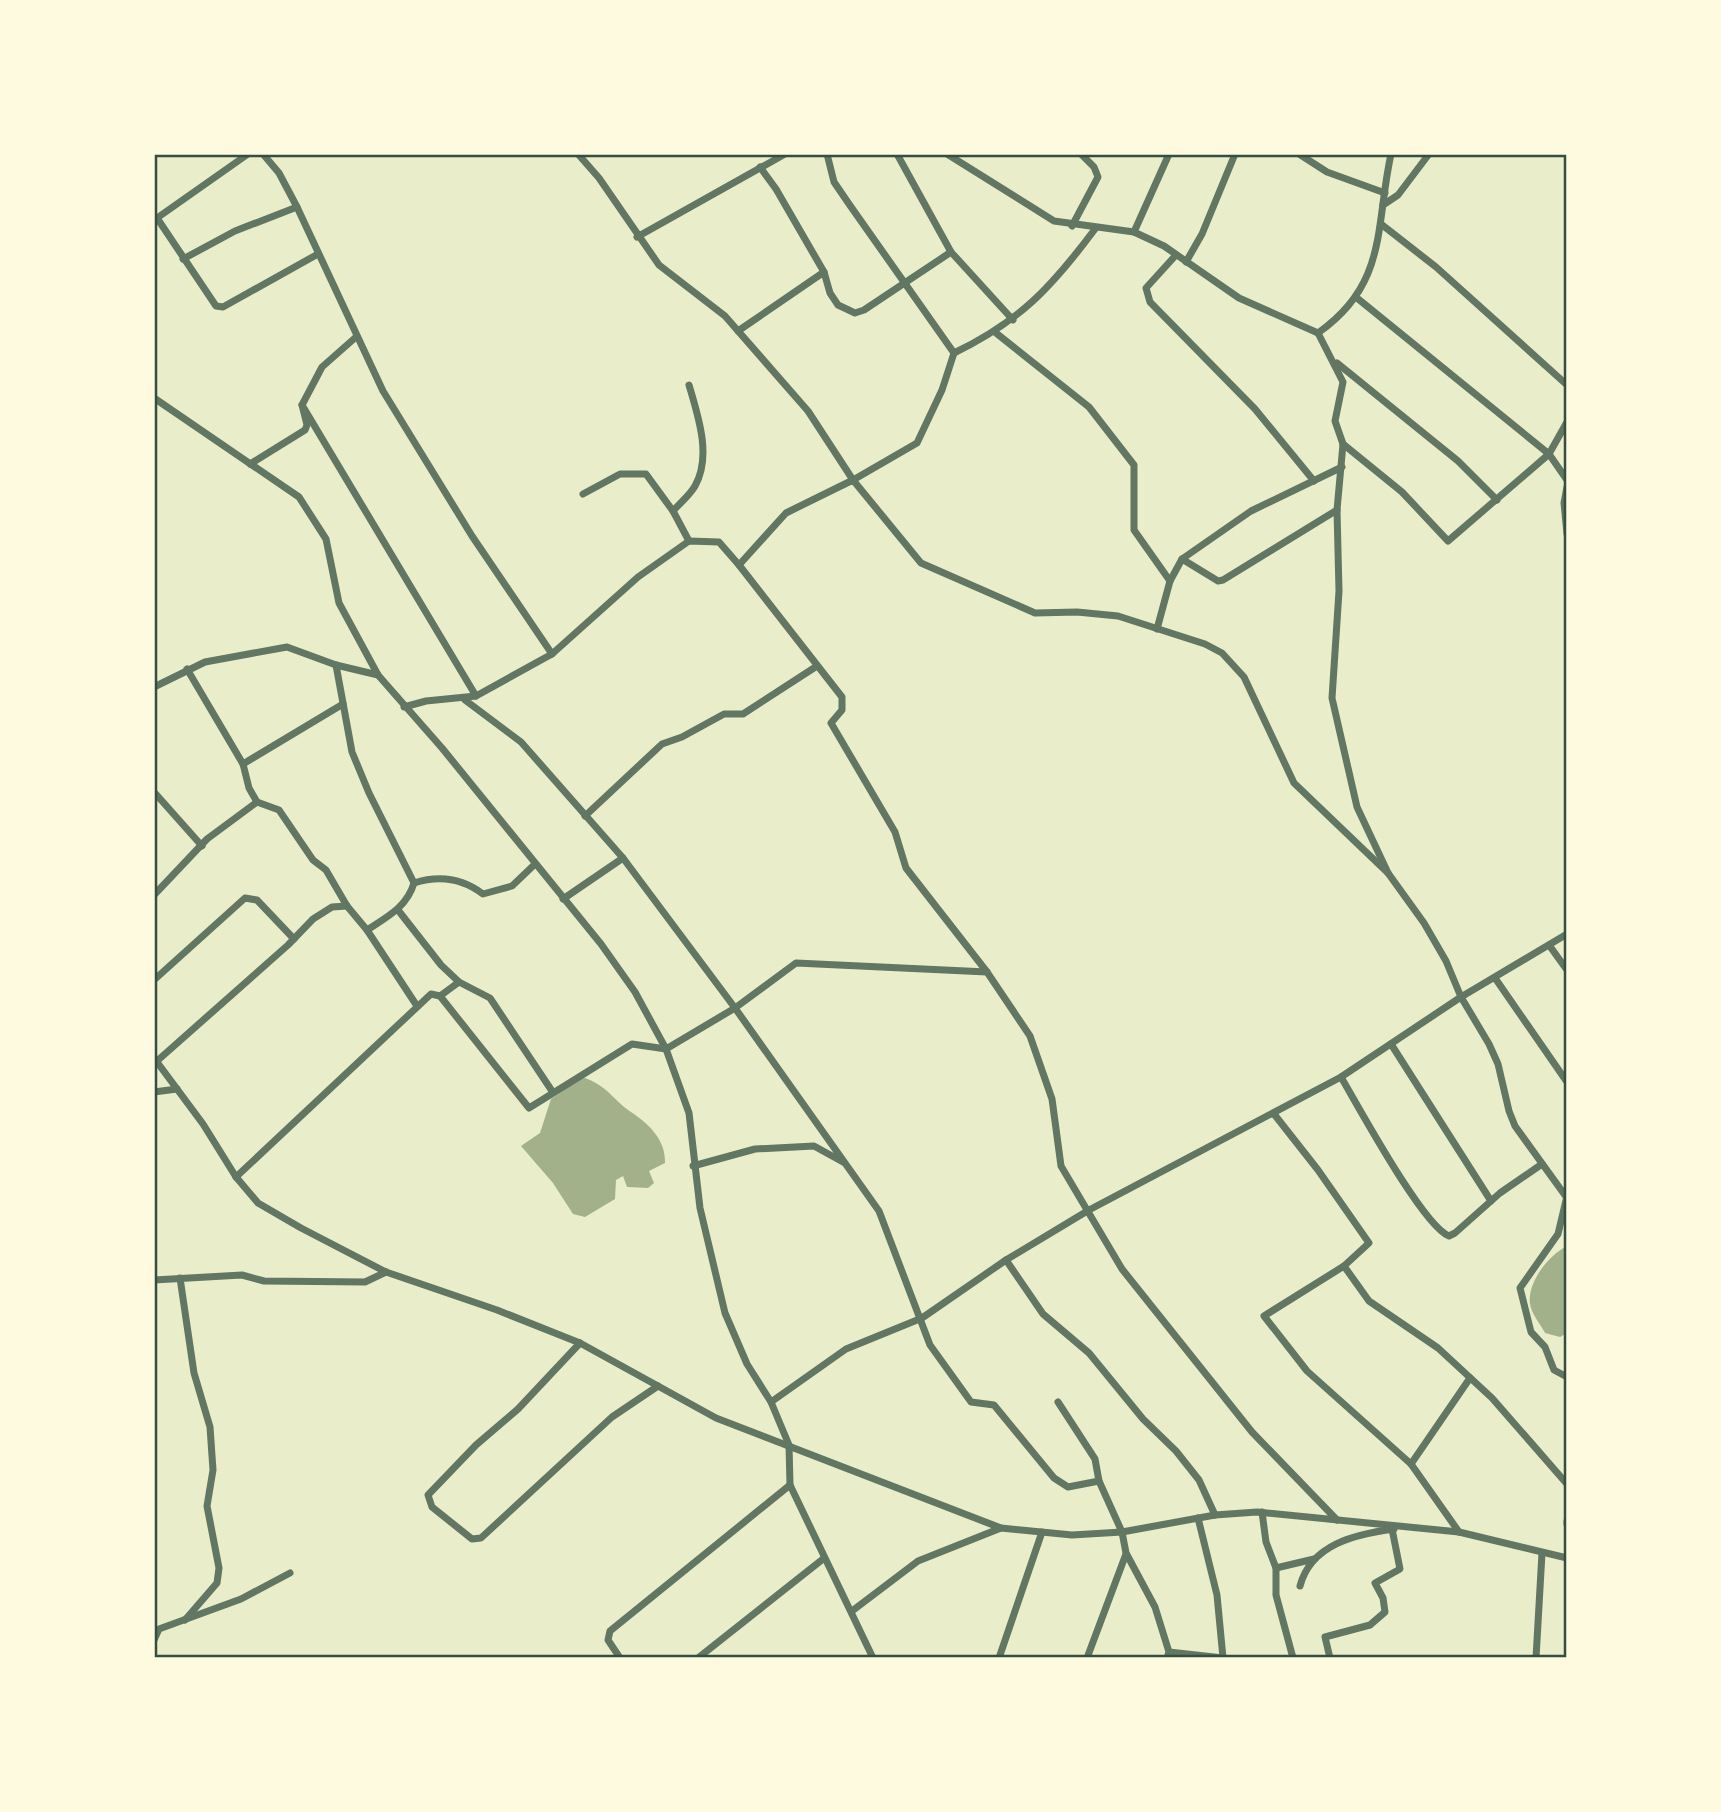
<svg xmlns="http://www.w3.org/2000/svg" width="1721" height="1812" viewBox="0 0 1721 1812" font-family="Barlow,sans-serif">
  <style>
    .water { fill: #a3b18a }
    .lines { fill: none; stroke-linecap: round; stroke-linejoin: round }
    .minor { stroke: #617663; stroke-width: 7 }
    .neatline { fill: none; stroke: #344e41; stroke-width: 2.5 }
  </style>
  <rect width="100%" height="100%" fill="#e9edc9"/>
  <g class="water">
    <path d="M 583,1077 C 609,1087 611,1098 631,1112 C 649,1124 666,1140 665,1163 L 649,1171 L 654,1183 L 648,1188 L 627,1187 L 623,1176 L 616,1180 L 615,1199 L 585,1217 L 573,1214 L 553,1183 L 521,1146 L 540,1133 L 551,1099 Z"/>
    <path d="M 1567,1246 L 1567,1333 L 1560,1337 L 1545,1333 C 1541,1325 1531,1313 1530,1304 C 1527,1282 1549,1255 1567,1246 Z"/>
  </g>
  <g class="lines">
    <g class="minor">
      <path d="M 248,154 L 157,218 L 216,306 L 223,307 L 318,254"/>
      <path d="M 263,154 L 279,173 L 297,207 L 383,391 L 472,536 L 552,654"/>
      <path d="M 578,154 L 599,178 L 659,265 L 725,316 L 808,411 L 853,480 L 917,443 L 942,390 L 954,353 C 1020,321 1051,288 1095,229"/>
      <path d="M 827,154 L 834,182 L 849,204 L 954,353"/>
      <path d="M 897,154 L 951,252 L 1013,320"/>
      <path d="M 947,154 L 1054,221 L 1134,232 L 1164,246 L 1239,298 L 1318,333 C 1388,284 1375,227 1391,154"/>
      <path d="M 1299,154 L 1327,172 L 1385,193"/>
      <path d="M 760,167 L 776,189 L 824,272 L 830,293 L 838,305 L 855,313 L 864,310 L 951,252"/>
      <path d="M 1383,205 L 1398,195 L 1429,154"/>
      <path d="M 1381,224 L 1436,267 L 1567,385"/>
      <path d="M 1072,226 L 1098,177 L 1094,167 L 1081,154"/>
      <path d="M 1134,232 L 1169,154"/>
      <path d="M 637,237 L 785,154"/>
      <path d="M 1176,255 L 1146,288 L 1150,302 L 1255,409 L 1314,481"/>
      <path d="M 183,259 L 235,231 L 297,207"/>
      <path d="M 1186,262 L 1202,234 L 1235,154"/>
      <path d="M 1357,298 L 1549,454 L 1567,480"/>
      <path d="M 738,331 L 824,272"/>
      <path d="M 996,333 L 1089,407 L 1134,465 L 1134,530 L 1170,581"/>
      <path d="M 1318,333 L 1343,382 L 1335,421 L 1343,444 L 1337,510 L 1339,591 L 1332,698 L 1357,807 L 1388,873 L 1424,923 L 1446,961 L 1461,997 L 1489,1044 L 1498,1064 L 1509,1111 L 1515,1126 L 1567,1198"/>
      <path d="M 1337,363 L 1458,461 L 1497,500"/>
      <path d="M 154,398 L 299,497 L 326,539 L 339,603 L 378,675 L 442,748 L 601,944 L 635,992 L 666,1049 L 689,1113 L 700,1208 L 725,1313 L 747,1364 L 771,1402 L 789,1445 L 790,1485 L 873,1658"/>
      <path d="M 302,405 L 476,696"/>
      <path d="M 1343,444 L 1402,492 L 1448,541 L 1549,454 L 1567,422"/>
      <path d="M 250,464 L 305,430 L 307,425 L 302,405 L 322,367 L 356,337"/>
      <path d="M 1567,487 L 1564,503 L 1567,534"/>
      <path d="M 583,494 L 620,474 L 646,474 L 673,511 L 689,541"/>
      <path d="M 673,511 C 680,503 690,495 695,486 C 712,456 698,416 689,385"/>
      <path d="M 1182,559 L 1218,581 L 1223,580 L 1337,510"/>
      <path d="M 739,565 L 842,697 L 842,710 L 831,723 L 895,832 L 906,868 L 987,972 L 1030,1036 L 1052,1099 L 1061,1166 L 1122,1269 L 1252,1432 L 1337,1520"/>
      <path d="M 1157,629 L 1170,581 L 1182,559 L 1251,511 L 1342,467"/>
      <path d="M 336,665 L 352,752 L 369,793 L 414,883 C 407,907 387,917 367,930"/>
      <path d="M 187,669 L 243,764 L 249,788 L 257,802 L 279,810 L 313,860 L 326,870 L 347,906 L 367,930 L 417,1006"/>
      <path d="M 154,687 L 205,662 L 287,647 L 336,665 L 378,675"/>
      <path d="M 465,700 L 521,742 L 623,858 L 735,1008 L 879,1211 L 930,1345 L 971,1402 L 994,1405 L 1054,1478 L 1068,1487 L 1099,1481"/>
      <path d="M 404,707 L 426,701 L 476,696 L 552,654 L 638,577 L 689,541 L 719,542 L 739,565 L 786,513 L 853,480 L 921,563 L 1035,613 L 1077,612 L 1118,616 L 1205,644 L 1222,653 L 1244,677 L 1294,783 L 1388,873"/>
      <path d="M 243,764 L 343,704"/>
      <path d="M 154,792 L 202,846"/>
      <path d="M 585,816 L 662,744 L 682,737 L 724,714 L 743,714 L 817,666"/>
      <path d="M 414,883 C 439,875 462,878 483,894 L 512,886 L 534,865"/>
      <path d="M 154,895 L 207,839 L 257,802"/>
      <path d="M 563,899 L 623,858"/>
      <path d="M 398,910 L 441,965 L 459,982 L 490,998 L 552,1091"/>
      <path d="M 1549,945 L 1567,970"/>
      <path d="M 1495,978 L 1567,1082"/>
      <path d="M 154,980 L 245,898 L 257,900 L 294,939"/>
      <path d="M 440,996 L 459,982"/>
      <path d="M 1391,1044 L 1491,1201"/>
      <path d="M 154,1058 L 203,1124 L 236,1177 L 258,1203 L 301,1228 L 386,1272 L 497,1310 L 580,1343 L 716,1418 L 1001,1528 L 1072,1535 L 1122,1532 L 1215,1515 L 1257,1512 L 1459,1532 L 1567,1558"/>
      <path d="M 157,1061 L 288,945 L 313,919 L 332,907 L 347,906"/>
      <path d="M 1341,1077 C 1358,1106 1423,1226 1449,1236 L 1455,1233 L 1500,1193 L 1542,1164"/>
      <path d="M 154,1092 L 177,1089"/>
      <path d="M 1274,1114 L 1318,1170 L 1369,1243 L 1344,1266 L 1264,1316 L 1307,1371 L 1411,1464 L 1459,1532"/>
      <path d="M 693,1166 L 755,1149 L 814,1146 L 843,1162"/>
      <path d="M 236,1177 L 431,994 L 440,996 L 529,1108 L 632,1044 L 666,1049 L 735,1008 L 796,963 L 987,972"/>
      <path d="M 1567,1196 L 1558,1234 L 1520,1288 L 1531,1332 L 1545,1347 L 1554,1370 L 1567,1377"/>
      <path d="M 1006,1260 L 1043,1314 L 1089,1353 L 1143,1419 L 1176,1451 L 1199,1480 L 1215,1515"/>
      <path d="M 1344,1266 L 1369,1301 L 1438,1348 L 1492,1398 L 1567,1484"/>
      <path d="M 180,1278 L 194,1373 L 210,1427 L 213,1470 L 207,1506 L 219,1568 L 217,1583 L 185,1620"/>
      <path d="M 154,1280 L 242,1275 L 264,1281 L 365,1282 L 386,1272"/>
      <path d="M 580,1343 L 518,1409 L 476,1445 L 428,1495 L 432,1507 L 472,1539 L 481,1538 L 612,1417 L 658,1386"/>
      <path d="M 771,1402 L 846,1349 L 922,1318 L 1006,1260 L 1089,1210 L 1341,1077 L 1461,997 L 1567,934"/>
      <path d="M 1058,1402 L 1095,1459 L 1099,1481 L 1122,1532 L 1126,1553 L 1155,1607 L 1169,1652 L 1167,1658"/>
      <path d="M 1411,1464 L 1470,1378"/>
      <path d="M 1262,1512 L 1266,1542 L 1276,1568 L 1276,1595 L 1293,1658"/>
      <path d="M 1198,1518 L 1217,1595 L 1223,1658"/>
      <path d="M 1567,1521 L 1567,1524"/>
      <path d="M 1276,1568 L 1314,1559"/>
      <path d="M 1300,1586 C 1311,1544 1356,1534 1394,1529"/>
      <path d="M 852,1611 L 918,1561 L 1001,1528"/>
      <path d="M 154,1640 L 159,1629 L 241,1599 L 290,1573"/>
      <path d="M 1169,1652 L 1223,1658"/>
      <path d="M 620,1658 L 608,1640 L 610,1631 L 790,1485"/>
      <path d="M 698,1658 L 823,1559"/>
      <path d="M 999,1658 L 1042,1532"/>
      <path d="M 1087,1658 L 1126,1554"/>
      <path d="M 1330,1658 L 1325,1637 L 1370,1625 L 1385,1612 L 1383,1598 L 1375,1583 L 1400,1569 L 1392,1529"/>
      <path d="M 1536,1658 L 1542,1553"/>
    </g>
  </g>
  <rect width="1721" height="1812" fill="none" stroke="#fefae0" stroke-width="312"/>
  <rect x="156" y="156" width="1409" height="1500" class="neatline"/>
</svg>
